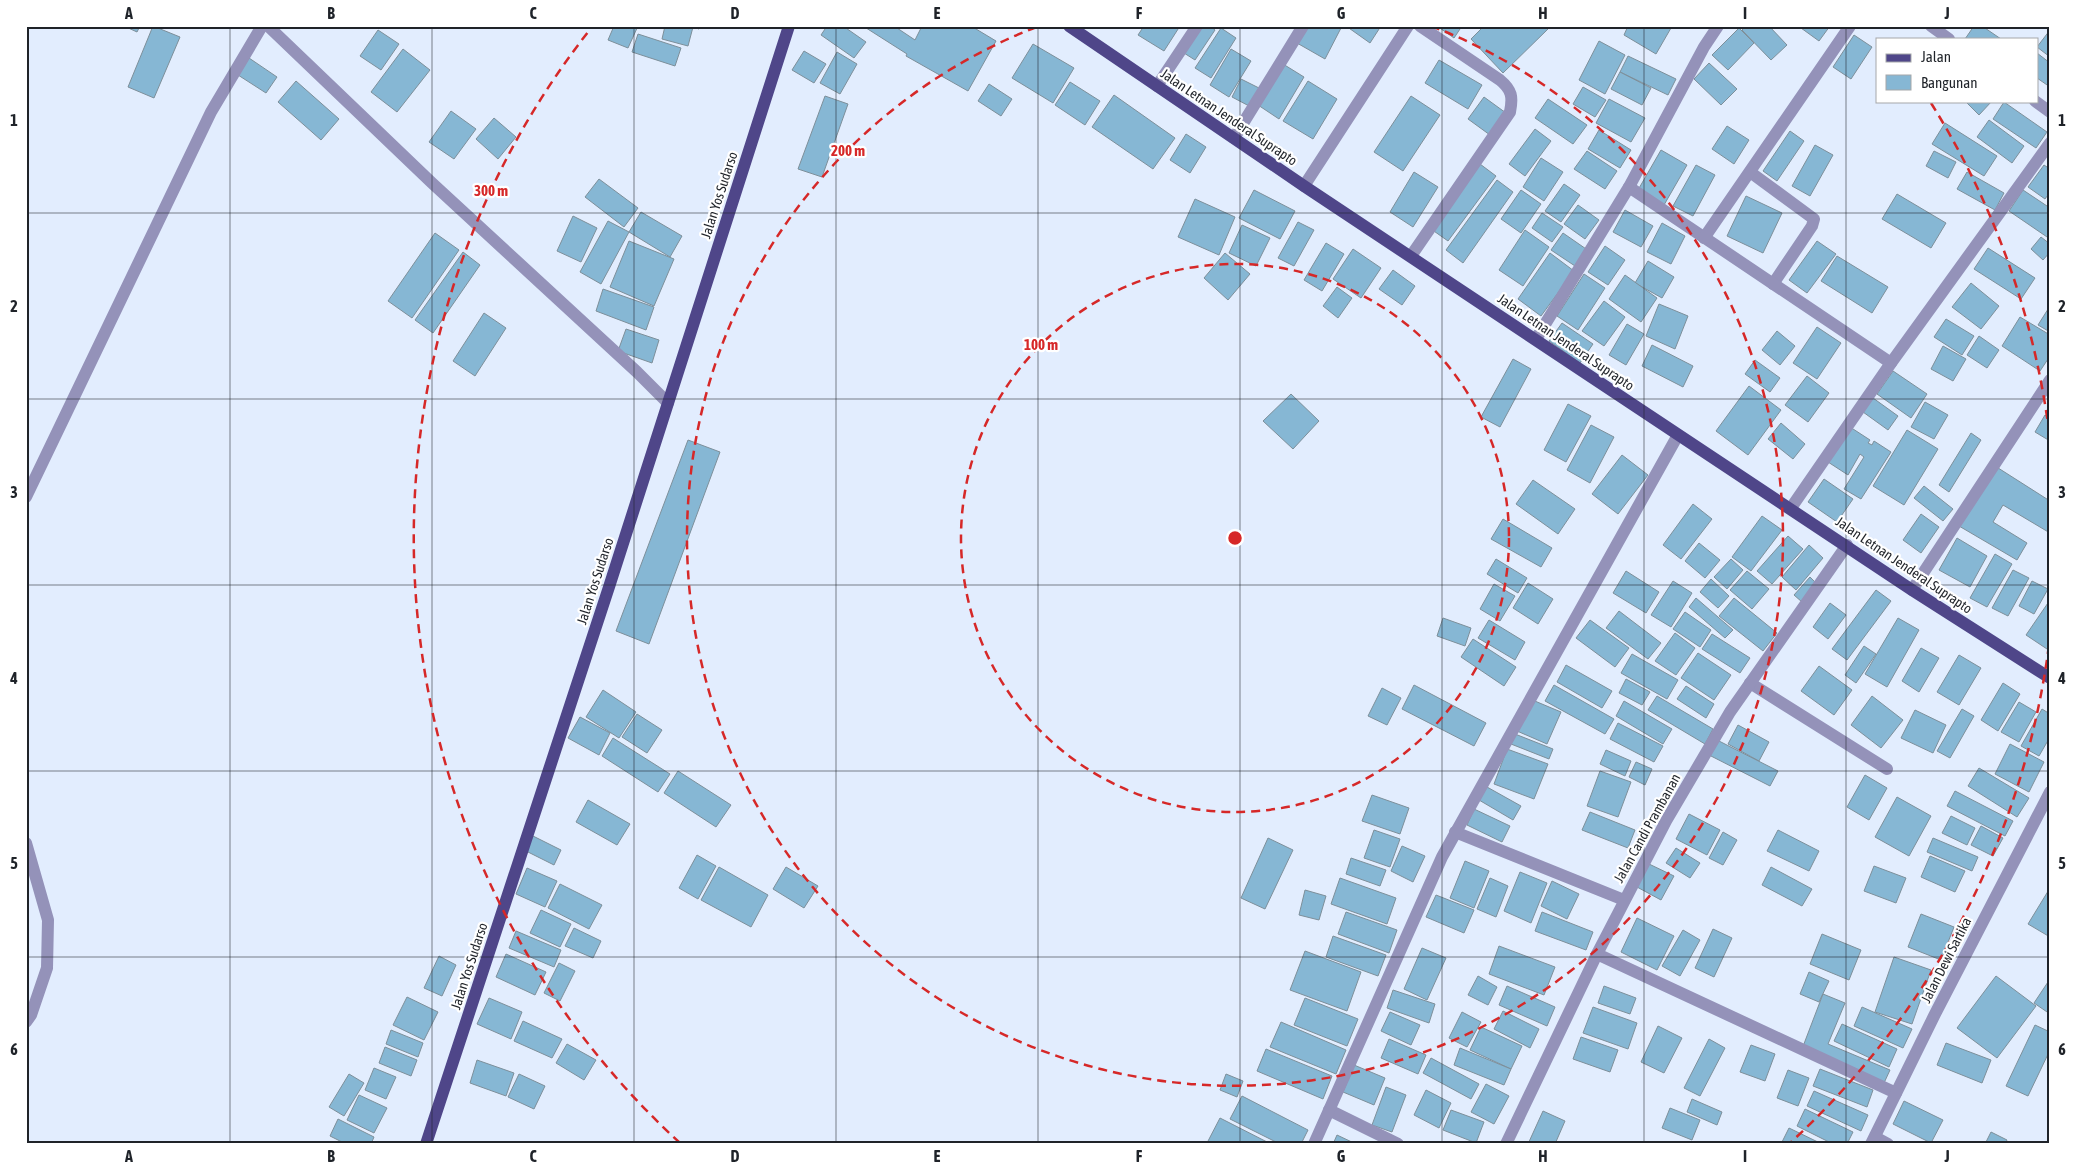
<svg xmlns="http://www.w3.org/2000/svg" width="2076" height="1170" viewBox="0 0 2076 1170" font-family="'Asap Condensed',sans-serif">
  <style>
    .building { fill: #86b7d4; stroke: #7d8f9a }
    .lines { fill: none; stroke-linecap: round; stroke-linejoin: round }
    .minor { stroke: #9492b9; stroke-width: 12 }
    .major { stroke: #4f4689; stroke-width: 12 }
    .grid { fill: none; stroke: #1f2329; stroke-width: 1; stroke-opacity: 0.55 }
    .ring { fill: none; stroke: #d62828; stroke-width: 2.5; stroke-dasharray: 9 6 }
    .labels { text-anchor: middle; stroke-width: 4.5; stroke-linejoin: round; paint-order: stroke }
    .street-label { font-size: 14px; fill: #1f2329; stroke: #fff }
    .centre { fill: #d62828; stroke: #fff; stroke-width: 2.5 }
    .ring-label { font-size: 15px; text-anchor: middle; font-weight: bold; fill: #d62828; stroke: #fff; stroke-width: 4.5; stroke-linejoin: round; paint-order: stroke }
    .neatline { fill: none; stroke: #1f2329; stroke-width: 2 }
    .grid-label { font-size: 16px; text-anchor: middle; font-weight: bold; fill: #1f2329 }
  </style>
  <rect width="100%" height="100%" fill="#e2edfe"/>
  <g class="building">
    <path d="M 124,26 L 140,26 L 137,32 Z"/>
    <path d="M 153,26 L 180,37 L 154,98 L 128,87 Z"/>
    <path d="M 614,26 L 638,26 L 628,48 L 608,40 Z"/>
    <path d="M 665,26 L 700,26 L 699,29 L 693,27 L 688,46 L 662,39 Z"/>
    <path d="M 827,26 L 843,26 L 866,42 L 854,58 L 821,35 Z"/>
    <path d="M 863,26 L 894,26 L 915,40 L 922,26 L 971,26 L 996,41 L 968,91 L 906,56 L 907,54 Z"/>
    <path d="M 1144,26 L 1180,26 L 1164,51 L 1138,35 Z"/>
    <path d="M 1201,26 L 1210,26 L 1215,30 L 1195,60 L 1184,53 Z"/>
    <path d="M 1306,26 L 1337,26 L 1341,28 L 1325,59 L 1297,43 Z"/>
    <path d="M 1346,26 L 1381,26 L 1370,43 Z"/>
    <path d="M 1437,26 L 1462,26 L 1454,38 Z"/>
    <path d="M 1484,26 L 1545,26 L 1548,29 L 1503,73 L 1471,39 Z"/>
    <path d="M 1628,26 L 1668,26 L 1671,28 L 1656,54 L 1624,35 Z"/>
    <path d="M 1746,26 L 1769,26 L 1787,45 L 1771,60 L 1742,30 Z"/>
    <path d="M 1802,26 L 1830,26 L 1819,41 L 1801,28 Z"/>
    <path d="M 1974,26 L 1982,26 L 2001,39 L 1965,39 Z"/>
    <path d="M 1221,28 L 1236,38 L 1211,78 L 1195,68 Z"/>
    <path d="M 1739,28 L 1754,43 L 1728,70 L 1712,55 Z"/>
    <path d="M 378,30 L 399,44 L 381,70 L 360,56 Z"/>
    <path d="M 2050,30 L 2050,57 L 2037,47 Z"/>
    <path d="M 638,34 L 681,48 L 675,66 L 632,52 Z"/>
    <path d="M 1854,35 L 1872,47 L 1851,79 L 1833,67 Z"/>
    <path d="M 1599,41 L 1625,55 L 1605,94 L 1579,80 Z"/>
    <path d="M 1033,44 L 1074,68 L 1053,103 L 1012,78 Z"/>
    <path d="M 403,49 L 430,70 L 397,112 L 371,92 Z"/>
    <path d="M 1231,49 L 1251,61 L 1229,97 L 1210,85 Z"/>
    <path d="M 804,51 L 826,64 L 814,83 L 792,70 Z"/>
    <path d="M 837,52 L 857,64 L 840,94 L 820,83 Z"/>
    <path d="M 2037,53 L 2050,63 L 2050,87 L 2037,78 Z"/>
    <path d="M 1628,56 L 1676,79 L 1668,95 L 1620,72 Z"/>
    <path d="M 249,58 L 277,77 L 266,93 L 238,75 Z"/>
    <path d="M 1439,60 L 1482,85 L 1468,109 L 1425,83 Z"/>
    <path d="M 1709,63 L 1737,89 L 1721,105 L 1694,79 Z"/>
    <path d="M 1283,64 L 1304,77 L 1279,119 L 1258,105 Z"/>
    <path d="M 1620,72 L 1651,88 L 1642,105 L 1611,89 Z"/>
    <path d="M 1241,79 L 1261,89 L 1251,107 L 1232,97 Z"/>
    <path d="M 296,81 L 339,119 L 321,140 L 278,102 Z"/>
    <path d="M 1308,81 L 1337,99 L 1313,139 L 1283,121 Z"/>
    <path d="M 1070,82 L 1100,101 L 1085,125 L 1055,105 Z"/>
    <path d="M 989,84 L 1012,99 L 1001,116 L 978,101 Z"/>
    <path d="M 1583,87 L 1606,100 L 1595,117 L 1573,104 Z"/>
    <path d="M 1114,95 L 1175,138 L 1153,169 L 1092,127 Z"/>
    <path d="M 825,96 L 848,104 L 822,177 L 798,169 Z"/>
    <path d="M 1411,96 L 1440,115 L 1403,171 L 1374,152 Z"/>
    <path d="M 1484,97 L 1506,113 L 1490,135 L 1468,119 Z"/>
    <path d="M 1548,99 L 1587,125 L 1573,144 L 1535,118 Z"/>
    <path d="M 1609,99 L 1645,118 L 1631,142 L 1596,123 Z"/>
    <path d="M 1965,101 L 1992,101 L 1979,115 Z"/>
    <path d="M 2004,102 L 2047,132 L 2036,148 L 1993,119 Z"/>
    <path d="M 451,111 L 476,129 L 454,159 L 429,142 Z"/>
    <path d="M 494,118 L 516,137 L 498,159 L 476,139 Z"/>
    <path d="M 1989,120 L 2024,146 L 2012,163 L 1977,137 Z"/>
    <path d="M 1945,123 L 1997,156 L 1984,176 L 1932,144 Z"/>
    <path d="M 1727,126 L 1749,140 L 1734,164 L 1712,149 Z"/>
    <path d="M 1535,129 L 1551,141 L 1525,176 L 1509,164 Z"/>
    <path d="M 1599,130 L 1631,150 L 1620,168 L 1588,149 Z"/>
    <path d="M 1790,131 L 1804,141 L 1777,181 L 1763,171 Z"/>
    <path d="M 1186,134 L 1206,147 L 1190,173 L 1170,160 Z"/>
    <path d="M 1815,145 L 1833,155 L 1810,196 L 1792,186 Z"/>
    <path d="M 1661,150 L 1687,165 L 1664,205 L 1638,190 Z"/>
    <path d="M 1587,151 L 1617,171 L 1605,189 L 1574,169 Z"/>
    <path d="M 1934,151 L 1956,162 L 1948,178 L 1926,166 Z"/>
    <path d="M 1541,158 L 1563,172 L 1544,201 L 1523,187 Z"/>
    <path d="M 1480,164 L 1496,176 L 1448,241 L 1431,229 Z"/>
    <path d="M 1696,165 L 1715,175 L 1693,216 L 1673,206 Z"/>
    <path d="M 2044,165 L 2050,169 L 2050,192 L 2045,199 L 2028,187 Z"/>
    <path d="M 1414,172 L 1438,187 L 1413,227 L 1390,212 Z"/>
    <path d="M 1967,172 L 2004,193 L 1995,210 L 1957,189 Z"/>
    <path d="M 599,179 L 638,208 L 624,227 L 585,197 Z"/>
    <path d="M 1497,180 L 1513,192 L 1463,263 L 1446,250 Z"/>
    <path d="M 1564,184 L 1580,195 L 1561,222 L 1545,211 Z"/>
    <path d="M 1254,190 L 1295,211 L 1280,239 L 1239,218 Z"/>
    <path d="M 1521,190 L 1541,204 L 1521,233 L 1501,219 Z"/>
    <path d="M 2023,190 L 2050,208 L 2050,239 L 2009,211 Z"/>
    <path d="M 1897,194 L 1946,223 L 1931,248 L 1882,219 Z"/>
    <path d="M 1746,196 L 1782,213 L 1763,253 L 1727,236 Z"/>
    <path d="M 1195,199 L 1235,217 L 1219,255 L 1178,237 Z"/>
    <path d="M 1578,205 L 1599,220 L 1585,239 L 1564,224 Z"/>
    <path d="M 1625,210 L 1653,226 L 1641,247 L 1613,232 Z"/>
    <path d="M 641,212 L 682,236 L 670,257 L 629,232 Z"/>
    <path d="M 1542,213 L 1563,227 L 1552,242 L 1532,228 Z"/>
    <path d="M 573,216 L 597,228 L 581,262 L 557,251 Z"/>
    <path d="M 608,221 L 629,232 L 601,284 L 580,272 Z"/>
    <path d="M 1298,222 L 1314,230 L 1294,266 L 1278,258 Z"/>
    <path d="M 1662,223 L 1685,236 L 1671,264 L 1647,252 Z"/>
    <path d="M 1242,225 L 1270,238 L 1256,266 L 1229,253 Z"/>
    <path d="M 1525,230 L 1549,247 L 1523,286 L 1499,270 Z"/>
    <path d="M 435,233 L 459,250 L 412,318 L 388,301 Z"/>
    <path d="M 1563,233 L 1589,251 L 1578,268 L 1551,250 Z"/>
    <path d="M 2041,237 L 2050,244 L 2050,252 L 2043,260 L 2031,249 Z"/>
    <path d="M 629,241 L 674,259 L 654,306 L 610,287 Z"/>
    <path d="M 1817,241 L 1836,254 L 1807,293 L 1789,280 Z"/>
    <path d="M 1326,243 L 1344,254 L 1322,291 L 1304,280 Z"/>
    <path d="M 1605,246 L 1625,260 L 1608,285 L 1588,272 Z"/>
    <path d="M 1988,248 L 2035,278 L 2021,299 L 1974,269 Z"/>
    <path d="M 1353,249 L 1381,268 L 1361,298 L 1333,279 Z"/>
    <path d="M 463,252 L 480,265 L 433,333 L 415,320 Z"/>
    <path d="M 1225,253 L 1250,274 L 1228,300 L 1204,278 Z"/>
    <path d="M 1550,253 L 1574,271 L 1541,316 L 1518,299 Z"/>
    <path d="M 1837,256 L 1888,287 L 1872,313 L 1821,281 Z"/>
    <path d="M 1648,261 L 1674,277 L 1662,298 L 1635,283 Z"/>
    <path d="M 1393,270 L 1415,286 L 1402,305 L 1379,289 Z"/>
    <path d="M 1584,274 L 1605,288 L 1578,330 L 1557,316 Z"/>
    <path d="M 1625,275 L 1657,298 L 1641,322 L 1609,299 Z"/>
    <path d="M 1971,283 L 1999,306 L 1981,329 L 1952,307 Z"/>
    <path d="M 1337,287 L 1352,298 L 1338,318 L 1323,306 Z"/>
    <path d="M 603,289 L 654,307 L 646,330 L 596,311 Z"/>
    <path d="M 1604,301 L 1625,317 L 1604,346 L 1582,331 Z"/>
    <path d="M 1659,304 L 1688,316 L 1675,349 L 1646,336 Z"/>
    <path d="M 2050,306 L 2050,332 L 2038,325 Z"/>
    <path d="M 484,313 L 506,328 L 475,376 L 453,361 Z"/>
    <path d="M 2020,317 L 2050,335 L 2050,356 L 2040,371 L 2002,346 Z"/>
    <path d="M 1946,319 L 1974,336 L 1962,355 L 1934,337 Z"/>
    <path d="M 1562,323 L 1593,344 L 1580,363 L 1549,341 Z"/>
    <path d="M 1627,324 L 1644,334 L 1626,365 L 1609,355 Z"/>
    <path d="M 1817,327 L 1841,343 L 1817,379 L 1793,363 Z"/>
    <path d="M 626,329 L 659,340 L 652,363 L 618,351 Z"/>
    <path d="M 1777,331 L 1795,346 L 1780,365 L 1762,350 Z"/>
    <path d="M 1979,336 L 1999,350 L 1987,368 L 1967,355 Z"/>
    <path d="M 1652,345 L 1693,366 L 1683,387 L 1642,366 Z"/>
    <path d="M 1943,346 L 1966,359 L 1953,381 L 1931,369 Z"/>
    <path d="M 1513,359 L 1531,369 L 1500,427 L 1481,417 Z"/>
    <path d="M 1755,360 L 1780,378 L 1770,392 L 1745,374 Z"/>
    <path d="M 1893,371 L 1927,394 L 1911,418 L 1877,394 Z"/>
    <path d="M 1807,376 L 1829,393 L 1808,422 L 1785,405 Z"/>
    <path d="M 1749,386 L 1781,410 L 1748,455 L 1716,431 Z"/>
    <path d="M 1291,394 L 1319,421 L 1293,449 L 1263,421 Z"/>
    <path d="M 1873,398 L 1898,416 L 1888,430 L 1863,412 Z"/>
    <path d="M 1925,402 L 1948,415 L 1934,439 L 1911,427 Z"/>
    <path d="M 1568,404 L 1591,416 L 1566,462 L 1544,450 Z"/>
    <path d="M 2045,415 L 2050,418 L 2050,441 L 2035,432 Z"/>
    <path d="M 1781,423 L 1805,444 L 1793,459 L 1768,439 Z"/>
    <path d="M 1591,425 L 1614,437 L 1590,483 L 1567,470 Z"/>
    <path d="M 1850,427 L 1870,440 L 1868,443 L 1872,445 L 1874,441 L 1891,452 L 1861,499 L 1844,489 L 1864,457 L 1860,454 L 1848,475 L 1828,462 Z"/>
    <path d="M 1907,430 L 1938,449 L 1904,505 L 1873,486 Z"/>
    <path d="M 1971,433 L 1981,440 L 1949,492 L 1939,485 Z"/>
    <path d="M 688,440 L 720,452 L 649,644 L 616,631 Z"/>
    <path d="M 1622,455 L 1648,475 L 1618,514 L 1592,494 Z"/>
    <path d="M 1995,466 L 2050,501 L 2050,533 L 2003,505 L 1993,522 L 2027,543 L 2017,560 L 1959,526 Z"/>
    <path d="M 1824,479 L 1853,499 L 1837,522 L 1808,502 Z"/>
    <path d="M 1533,480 L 1575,509 L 1558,534 L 1516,504 Z"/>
    <path d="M 1924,486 L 1953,509 L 1943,521 L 1914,498 Z"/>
    <path d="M 1693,504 L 1712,519 L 1681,559 L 1663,545 Z"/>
    <path d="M 1921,514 L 1939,527 L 1921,553 L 1903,540 Z"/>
    <path d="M 1762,516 L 1782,530 L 1751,571 L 1732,557 Z"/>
    <path d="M 1503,519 L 1552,548 L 1541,567 L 1491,539 Z"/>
    <path d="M 1788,536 L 1803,549 L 1772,584 L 1757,571 Z"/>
    <path d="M 1957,538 L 1987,556 L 1970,587 L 1939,570 Z"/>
    <path d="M 1699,543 L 1720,560 L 1705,578 L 1685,561 Z"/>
    <path d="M 1809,545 L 1823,558 L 1796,590 L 1782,577 Z"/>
    <path d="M 1995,554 L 2012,564 L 1987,607 L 1970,598 Z"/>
    <path d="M 1496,559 L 1527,578 L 1518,593 L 1487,574 Z"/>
    <path d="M 1731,559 L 1743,570 L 1727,589 L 1714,577 Z"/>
    <path d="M 2013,570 L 2029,578 L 2008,616 L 1992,608 Z"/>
    <path d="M 1626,571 L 1659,592 L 1646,613 L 1613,593 Z"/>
    <path d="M 1747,571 L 1769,589 L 1752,609 L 1730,590 Z"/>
    <path d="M 1810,577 L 1817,584 L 1802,602 L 1794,595 Z"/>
    <path d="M 1711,579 L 1729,596 L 1718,608 L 1700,592 Z"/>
    <path d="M 1673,581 L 1692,593 L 1671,627 L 1651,615 Z"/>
    <path d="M 2032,581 L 2048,589 L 2034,614 L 2019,606 Z"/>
    <path d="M 1528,583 L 1553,599 L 1538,624 L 1513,608 Z"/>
    <path d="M 1494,584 L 1515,596 L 1500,621 L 1480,609 Z"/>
    <path d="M 1876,590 L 1891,601 L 1847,660 L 1832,649 Z"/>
    <path d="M 1696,598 L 1733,630 L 1725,638 L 1689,607 Z"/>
    <path d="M 1734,598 L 1777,633 L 1763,651 L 1719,616 Z"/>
    <path d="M 2050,600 L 2050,651 L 2026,635 Z"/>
    <path d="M 1830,603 L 1846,615 L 1828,639 L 1813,627 Z"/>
    <path d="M 1619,611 L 1661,643 L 1648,659 L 1606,628 Z"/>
    <path d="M 1685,612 L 1711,630 L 1700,647 L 1673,629 Z"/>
    <path d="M 1443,618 L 1471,628 L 1465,646 L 1437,636 Z"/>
    <path d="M 1898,618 L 1919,630 L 1887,687 L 1865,674 Z"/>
    <path d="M 1489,620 L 1525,642 L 1515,660 L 1478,638 Z"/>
    <path d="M 1590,620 L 1629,648 L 1615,667 L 1576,638 Z"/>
    <path d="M 1675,633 L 1695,648 L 1676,675 L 1655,661 Z"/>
    <path d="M 1712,634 L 1750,658 L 1740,673 L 1702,649 Z"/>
    <path d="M 1473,639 L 1516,667 L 1504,686 L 1461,657 Z"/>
    <path d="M 1864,646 L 1876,654 L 1856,683 L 1845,675 Z"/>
    <path d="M 1921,648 L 1939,658 L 1919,692 L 1902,681 Z"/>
    <path d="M 1698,653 L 1731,675 L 1714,700 L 1681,678 Z"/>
    <path d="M 1632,654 L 1678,680 L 1667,699 L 1621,673 Z"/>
    <path d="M 1959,655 L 1981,668 L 1959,705 L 1937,692 Z"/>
    <path d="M 1566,665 L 1612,691 L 1602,708 L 1557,682 Z"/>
    <path d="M 1819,666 L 1852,690 L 1834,715 L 1801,691 Z"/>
    <path d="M 1626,679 L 1650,692 L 1642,705 L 1619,693 Z"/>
    <path d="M 2003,683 L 2020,694 L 1998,731 L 1981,720 Z"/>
    <path d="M 1414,685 L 1486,723 L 1474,746 L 1402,709 Z"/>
    <path d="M 1554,685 L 1614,719 L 1605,734 L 1545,701 Z"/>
    <path d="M 1686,686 L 1714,704 L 1706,718 L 1677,699 Z"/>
    <path d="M 1382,688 L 1401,698 L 1387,725 L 1368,716 Z"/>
    <path d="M 603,690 L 636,712 L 619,738 L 586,717 Z"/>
    <path d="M 1657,696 L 1713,729 L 1705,744 L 1648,710 Z"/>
    <path d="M 1872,696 L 1903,720 L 1881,748 L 1851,725 Z"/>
    <path d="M 1530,699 L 1561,712 L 1547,744 L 1517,731 Z"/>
    <path d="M 1624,701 L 1672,729 L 1663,744 L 1616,716 Z"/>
    <path d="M 2019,702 L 2036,712 L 2019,742 L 2001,732 Z"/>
    <path d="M 1962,709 L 1974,716 L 1950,758 L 1937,751 Z"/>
    <path d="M 2042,709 L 2050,714 L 2050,737 L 2039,756 L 2021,746 Z"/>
    <path d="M 1915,710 L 1946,725 L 1933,753 L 1901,738 Z"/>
    <path d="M 637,714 L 662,730 L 647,753 L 622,737 Z"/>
    <path d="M 580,717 L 610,733 L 599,755 L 568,738 Z"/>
    <path d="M 1618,723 L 1663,746 L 1654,762 L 1610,739 Z"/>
    <path d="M 1738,725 L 1769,742 L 1759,761 L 1728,744 Z"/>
    <path d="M 1515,734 L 1553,749 L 1549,759 L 1511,744 Z"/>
    <path d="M 613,738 L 670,774 L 658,792 L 602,756 Z"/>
    <path d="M 1717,740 L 1778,771 L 1770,786 L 1709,755 Z"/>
    <path d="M 2010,744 L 2044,762 L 2029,792 L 1995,774 Z"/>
    <path d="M 1507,749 L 1548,764 L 1534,799 L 1494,784 Z"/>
    <path d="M 1606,750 L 1631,761 L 1625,776 L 1600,764 Z"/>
    <path d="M 1636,762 L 1652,769 L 1645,785 L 1629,777 Z"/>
    <path d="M 1979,768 L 2029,798 L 2017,817 L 1968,786 Z"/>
    <path d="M 678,771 L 731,805 L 716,827 L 664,793 Z"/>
    <path d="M 1600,771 L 1631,782 L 1618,817 L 1587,806 Z"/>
    <path d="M 1865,775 L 1887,788 L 1869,820 L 1847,807 Z"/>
    <path d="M 1487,787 L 1521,806 L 1513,820 L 1479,800 Z"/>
    <path d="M 1955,791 L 2013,821 L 2005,836 L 1947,806 Z"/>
    <path d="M 1372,795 L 1409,808 L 1400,834 L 1362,821 Z"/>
    <path d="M 1897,797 L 1931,816 L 1909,856 L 1875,837 Z"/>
    <path d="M 588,800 L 630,824 L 617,845 L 576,822 Z"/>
    <path d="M 1474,809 L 1510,826 L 1502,842 L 1467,825 Z"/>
    <path d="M 1590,812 L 1635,830 L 1628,848 L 1582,830 Z"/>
    <path d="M 1689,814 L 1720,830 L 1707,855 L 1676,839 Z"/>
    <path d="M 1951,816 L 1975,828 L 1967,845 L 1942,833 Z"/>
    <path d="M 1981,826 L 2003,838 L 1993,856 L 1971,845 Z"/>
    <path d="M 1374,830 L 1400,839 L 1390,867 L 1364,858 Z"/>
    <path d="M 1778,830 L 1819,851 L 1809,871 L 1767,851 Z"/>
    <path d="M 1723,832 L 1737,840 L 1723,865 L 1709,858 Z"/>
    <path d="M 533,836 L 561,850 L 554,865 L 526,851 Z"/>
    <path d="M 1268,838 L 1293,850 L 1265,909 L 1241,898 Z"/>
    <path d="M 1933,838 L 1978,857 L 1972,871 L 1927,852 Z"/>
    <path d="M 1402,846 L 1425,856 L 1413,882 L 1391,871 Z"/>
    <path d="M 1676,848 L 1700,863 L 1690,878 L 1666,863 Z"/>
    <path d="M 697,855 L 716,866 L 698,899 L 679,888 Z"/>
    <path d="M 1930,856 L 1965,871 L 1955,892 L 1921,877 Z"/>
    <path d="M 1351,858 L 1386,870 L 1380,886 L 1346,874 Z"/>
    <path d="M 1465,861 L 1489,871 L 1474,908 L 1450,898 Z"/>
    <path d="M 1649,864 L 1674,876 L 1661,900 L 1637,887 Z"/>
    <path d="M 1874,866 L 1906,878 L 1896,903 L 1864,891 Z"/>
    <path d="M 719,867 L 768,895 L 751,927 L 701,900 Z"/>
    <path d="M 786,867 L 818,886 L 804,908 L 773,889 Z"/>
    <path d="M 1771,867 L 1812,889 L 1802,906 L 1762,885 Z"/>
    <path d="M 527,868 L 557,881 L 545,907 L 516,894 Z"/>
    <path d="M 1520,872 L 1547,883 L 1531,923 L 1504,911 Z"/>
    <path d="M 1340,878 L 1396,898 L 1387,924 L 1331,904 Z"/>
    <path d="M 1490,878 L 1508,886 L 1496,917 L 1477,909 Z"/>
    <path d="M 1552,881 L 1579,894 L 1567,919 L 1541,906 Z"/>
    <path d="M 560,884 L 602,905 L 589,929 L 548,908 Z"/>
    <path d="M 2050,888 L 2050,937 L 2028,924 Z"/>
    <path d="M 1305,890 L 1326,896 L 1319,920 L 1299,915 Z"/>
    <path d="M 1436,895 L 1474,910 L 1464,933 L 1426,917 Z"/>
    <path d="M 541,910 L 571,924 L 560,947 L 530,933 Z"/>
    <path d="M 1346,912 L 1397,930 L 1389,953 L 1338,934 Z"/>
    <path d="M 1542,912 L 1593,932 L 1586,950 L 1535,931 Z"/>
    <path d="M 1921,914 L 1954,927 L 1941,960 L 1908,947 Z"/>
    <path d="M 1637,918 L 1674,936 L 1657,970 L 1621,952 Z"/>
    <path d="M 574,928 L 601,941 L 593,958 L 565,946 Z"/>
    <path d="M 1713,929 L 1732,938 L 1714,977 L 1695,968 Z"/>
    <path d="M 1683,930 L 1700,940 L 1680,976 L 1662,966 Z"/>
    <path d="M 516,931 L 561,950 L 554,967 L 509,948 Z"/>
    <path d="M 1822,934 L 1861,950 L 1849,980 L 1810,964 Z"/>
    <path d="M 1333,936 L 1386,955 L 1378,976 L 1326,957 Z"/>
    <path d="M 1499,946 L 1555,967 L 1544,995 L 1489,974 Z"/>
    <path d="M 1422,948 L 1446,958 L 1427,1000 L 1404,989 Z"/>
    <path d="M 1305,951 L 1361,972 L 1347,1011 L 1290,990 Z"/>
    <path d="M 506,954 L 546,972 L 535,995 L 496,977 Z"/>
    <path d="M 439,956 L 456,965 L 442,996 L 424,988 Z"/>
    <path d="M 1894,957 L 1931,970 L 1912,1024 L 1875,1012 Z"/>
    <path d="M 559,963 L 575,971 L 560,1001 L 544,993 Z"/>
    <path d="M 1809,972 L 1829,981 L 1819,1002 L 1800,994 Z"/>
    <path d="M 1478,976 L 1497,987 L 1488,1005 L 1468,995 Z"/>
    <path d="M 1996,976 L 2036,1006 L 1997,1058 L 1957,1028 Z"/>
    <path d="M 2050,979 L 2050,1014 L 2034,1003 Z"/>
    <path d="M 1507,986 L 1555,1007 L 1547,1026 L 1499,1005 Z"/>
    <path d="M 1604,986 L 1636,998 L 1630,1014 L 1598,1003 Z"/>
    <path d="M 1393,990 L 1435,1004 L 1429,1023 L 1387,1008 Z"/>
    <path d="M 1823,994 L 1845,1003 L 1828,1044 L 1890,1070 L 1884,1083 L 1802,1049 Z"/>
    <path d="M 407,997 L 438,1012 L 424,1040 L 393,1025 Z"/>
    <path d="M 489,998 L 522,1012 L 511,1039 L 477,1024 Z"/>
    <path d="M 1305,998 L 1358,1019 L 1347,1046 L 1294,1025 Z"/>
    <path d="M 1593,1007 L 1637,1023 L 1628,1049 L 1583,1033 Z"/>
    <path d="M 1862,1007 L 1912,1029 L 1903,1048 L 1854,1026 Z"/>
    <path d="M 1503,1011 L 1539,1029 L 1530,1048 L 1494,1029 Z"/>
    <path d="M 1390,1012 L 1420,1025 L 1411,1045 L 1381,1031 Z"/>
    <path d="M 1462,1012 L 1481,1022 L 1467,1047 L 1449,1038 Z"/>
    <path d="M 523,1021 L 562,1039 L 552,1058 L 514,1041 Z"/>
    <path d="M 1281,1022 L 1346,1050 L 1336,1074 L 1270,1047 Z"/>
    <path d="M 1842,1024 L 1897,1049 L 1889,1067 L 1834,1041 Z"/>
    <path d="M 2035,1025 L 2050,1032 L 2050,1050 L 2028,1096 L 2006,1086 Z"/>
    <path d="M 1658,1026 L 1682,1038 L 1664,1073 L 1641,1062 Z"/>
    <path d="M 1481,1027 L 1522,1046 L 1511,1069 L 1470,1050 Z"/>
    <path d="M 391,1030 L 423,1043 L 418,1057 L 386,1044 Z"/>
    <path d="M 1581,1037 L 1618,1050 L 1610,1072 L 1573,1059 Z"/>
    <path d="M 1389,1039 L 1426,1055 L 1418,1074 L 1381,1058 Z"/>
    <path d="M 1709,1039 L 1725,1048 L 1700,1096 L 1684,1088 Z"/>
    <path d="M 1946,1043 L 1991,1060 L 1982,1083 L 1937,1065 Z"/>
    <path d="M 567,1044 L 596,1060 L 584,1080 L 556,1063 Z"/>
    <path d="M 1751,1045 L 1775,1054 L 1765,1081 L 1740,1072 Z"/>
    <path d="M 385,1047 L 417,1060 L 411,1076 L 379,1063 Z"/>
    <path d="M 1460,1048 L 1511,1069 L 1504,1085 L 1454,1065 Z"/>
    <path d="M 1266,1049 L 1332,1076 L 1323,1099 L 1257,1071 Z"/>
    <path d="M 1431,1058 L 1479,1084 L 1471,1099 L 1423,1073 Z"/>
    <path d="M 477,1060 L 514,1073 L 506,1096 L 470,1083 Z"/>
    <path d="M 1354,1065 L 1385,1078 L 1374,1105 L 1343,1092 Z"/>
    <path d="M 374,1068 L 396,1077 L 386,1099 L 365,1090 Z"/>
    <path d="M 1820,1069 L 1873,1090 L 1867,1107 L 1813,1086 Z"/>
    <path d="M 1788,1070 L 1809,1078 L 1798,1106 L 1777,1098 Z"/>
    <path d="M 349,1074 L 364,1083 L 344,1116 L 329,1107 Z"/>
    <path d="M 519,1074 L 545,1086 L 534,1109 L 508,1097 Z"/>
    <path d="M 1226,1074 L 1243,1081 L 1237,1097 L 1220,1090 Z"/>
    <path d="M 1486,1084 L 1509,1096 L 1494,1124 L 1471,1112 Z"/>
    <path d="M 1386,1087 L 1406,1095 L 1392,1132 L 1372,1125 Z"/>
    <path d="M 1426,1090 L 1451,1103 L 1439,1128 L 1414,1115 Z"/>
    <path d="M 1814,1091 L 1868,1115 L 1861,1131 L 1807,1106 Z"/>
    <path d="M 359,1095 L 387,1108 L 374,1133 L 347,1120 Z"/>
    <path d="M 1242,1096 L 1308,1130 L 1301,1144 L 1280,1144 L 1230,1119 Z"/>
    <path d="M 1692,1099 L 1722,1112 L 1717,1125 L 1687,1112 Z"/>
    <path d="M 1904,1101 L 1943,1120 L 1931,1143 L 1893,1124 Z"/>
    <path d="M 1670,1108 L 1700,1120 L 1692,1140 L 1662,1128 Z"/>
    <path d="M 1805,1109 L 1853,1132 L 1847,1144 L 1833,1144 L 1797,1126 Z"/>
    <path d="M 1451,1110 L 1484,1122 L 1476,1143 L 1443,1130 Z"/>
    <path d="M 1543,1111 L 1565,1121 L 1555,1144 L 1528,1144 Z"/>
    <path d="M 1220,1118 L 1271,1144 L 1207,1143 Z"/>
    <path d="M 338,1119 L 374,1137 L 371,1144 L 346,1144 L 330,1136 Z"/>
    <path d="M 1789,1128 L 1822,1144 L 1781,1144 Z"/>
    <path d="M 1991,1132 L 2007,1140 L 2005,1144 L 1985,1144 Z"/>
    <path d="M 1337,1135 L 1356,1144 L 1333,1144 Z"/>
  </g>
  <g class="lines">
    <g class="minor">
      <path d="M 268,26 L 432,183 L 637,372 L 668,403"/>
      <path d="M 1931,26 L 1949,39"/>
      <path d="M 1157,86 L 1197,26"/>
      <path d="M 2035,101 L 2050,112"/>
      <path d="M 1234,138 L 1303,26"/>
      <path d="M 1750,172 L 1814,219 L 1812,226 L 1773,284"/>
      <path d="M 1304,186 L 1408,26"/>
      <path d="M 1629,187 L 1891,363"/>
      <path d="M 1704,238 L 1850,26"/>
      <path d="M 1411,256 L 1510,112 C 1513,97 1512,90 1500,80 L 1420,26"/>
      <path d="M 1536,339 L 1629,187 L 1704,47 L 1718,26"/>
      <path d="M 26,497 L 211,112 L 262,26"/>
      <path d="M 1791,508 L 1891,363 L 2050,143"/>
      <path d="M 1912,590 L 2050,380"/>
      <path d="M 1750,683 L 1887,769"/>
      <path d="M 1455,832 L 1624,900"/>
      <path d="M 26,843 L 48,920 L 47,968 L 31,1015 L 26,1022"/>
      <path d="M 1597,954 L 1896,1093"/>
      <path d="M 1329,1110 L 1398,1144"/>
      <path d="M 1875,1137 L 1888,1144"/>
      <path d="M 1314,1144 L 1442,857 L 1678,435"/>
      <path d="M 1506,1144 L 1597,954 L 1666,821 L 1730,712 L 1847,545"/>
      <path d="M 1871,1144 L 1934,1016 L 2050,792"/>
    </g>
    <g class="major">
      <path d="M 1069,26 L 1304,186 L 1912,590 L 2050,678"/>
      <path d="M 426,1144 L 609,587 L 789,26"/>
    </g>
  </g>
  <path class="grid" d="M 230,26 L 230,1144M 432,26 L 432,1144M 634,26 L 634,1144M 836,26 L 836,1144M 1038,26 L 1038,1144M 1240,26 L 1240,1144M 1442,26 L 1442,1144M 1644,26 L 1644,1144M 1846,26 L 1846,1144M 26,213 L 2050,213M 26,399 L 2050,399M 26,585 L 2050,585M 26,771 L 2050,771M 26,957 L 2050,957"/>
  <g class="ring">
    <circle cx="1235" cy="538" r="274"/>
    <path d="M1431 26A548 548 0 1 1 1039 26"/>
    <path d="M2049 645A821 821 0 0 1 1790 1143M680 1143A821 821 0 0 1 592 27M1931 103A821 821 0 0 1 2049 431"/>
  </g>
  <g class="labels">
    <g class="street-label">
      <text transform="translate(1229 117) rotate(34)" y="5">Jalan Letnan Jenderal Suprapto</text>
      <text transform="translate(719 195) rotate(-72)" y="5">Jalan Yos Sudarso</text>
      <text transform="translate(1566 342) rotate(34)" y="5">Jalan Letnan Jenderal Suprapto</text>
      <text transform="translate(1904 565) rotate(34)" y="5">Jalan Letnan Jenderal Suprapto</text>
      <text transform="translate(595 581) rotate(-72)" y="5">Jalan Yos Sudarso</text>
      <text transform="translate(1647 828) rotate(-61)" y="5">Jalan Candi Prambanan</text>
      <text transform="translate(1946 960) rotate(-63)" y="5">Jalan Dewi Sartika</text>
      <text transform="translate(469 966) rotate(-72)" y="5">Jalan Yos Sudarso</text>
    </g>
  </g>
  <circle cx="1235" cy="538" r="8" class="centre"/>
  <g class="ring-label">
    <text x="848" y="156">200 m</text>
    <text x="491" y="196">300 m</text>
    <text x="1041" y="350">100 m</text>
  </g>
  <rect width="2076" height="1170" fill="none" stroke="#ffffff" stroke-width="55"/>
  <rect x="1876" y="38" width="162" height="65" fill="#ffffff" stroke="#a5a7a9"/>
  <rect x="1886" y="54" width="25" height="8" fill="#4f4689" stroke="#a5a7a9"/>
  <text x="1921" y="62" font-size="15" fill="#1f2329">Jalan</text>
  <rect x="1886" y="75" width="25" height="15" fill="#86b7d4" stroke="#a5a7a9"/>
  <text x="1921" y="88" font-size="15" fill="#1f2329">Bangunan</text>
  <rect x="28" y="28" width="2020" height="1114" class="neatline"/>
  <g class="grid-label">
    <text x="129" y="19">A</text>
    <text x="331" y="19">B</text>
    <text x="533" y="19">C</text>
    <text x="735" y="19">D</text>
    <text x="937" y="19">E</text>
    <text x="1139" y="19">F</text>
    <text x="1341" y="19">G</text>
    <text x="1543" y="19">H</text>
    <text x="1745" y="19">I</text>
    <text x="1947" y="19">J</text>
    <text x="14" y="126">1</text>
    <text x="2062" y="126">1</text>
    <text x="14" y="312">2</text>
    <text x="2062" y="312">2</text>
    <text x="14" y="498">3</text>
    <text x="2062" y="498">3</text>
    <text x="14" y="684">4</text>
    <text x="2062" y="684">4</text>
    <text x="14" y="869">5</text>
    <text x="2062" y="869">5</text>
    <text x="14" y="1055">6</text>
    <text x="2062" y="1055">6</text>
    <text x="129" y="1162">A</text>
    <text x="331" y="1162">B</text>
    <text x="533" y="1162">C</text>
    <text x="735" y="1162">D</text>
    <text x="937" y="1162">E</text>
    <text x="1139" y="1162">F</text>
    <text x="1341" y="1162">G</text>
    <text x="1543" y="1162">H</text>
    <text x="1745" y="1162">I</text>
    <text x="1947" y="1162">J</text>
  </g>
</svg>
